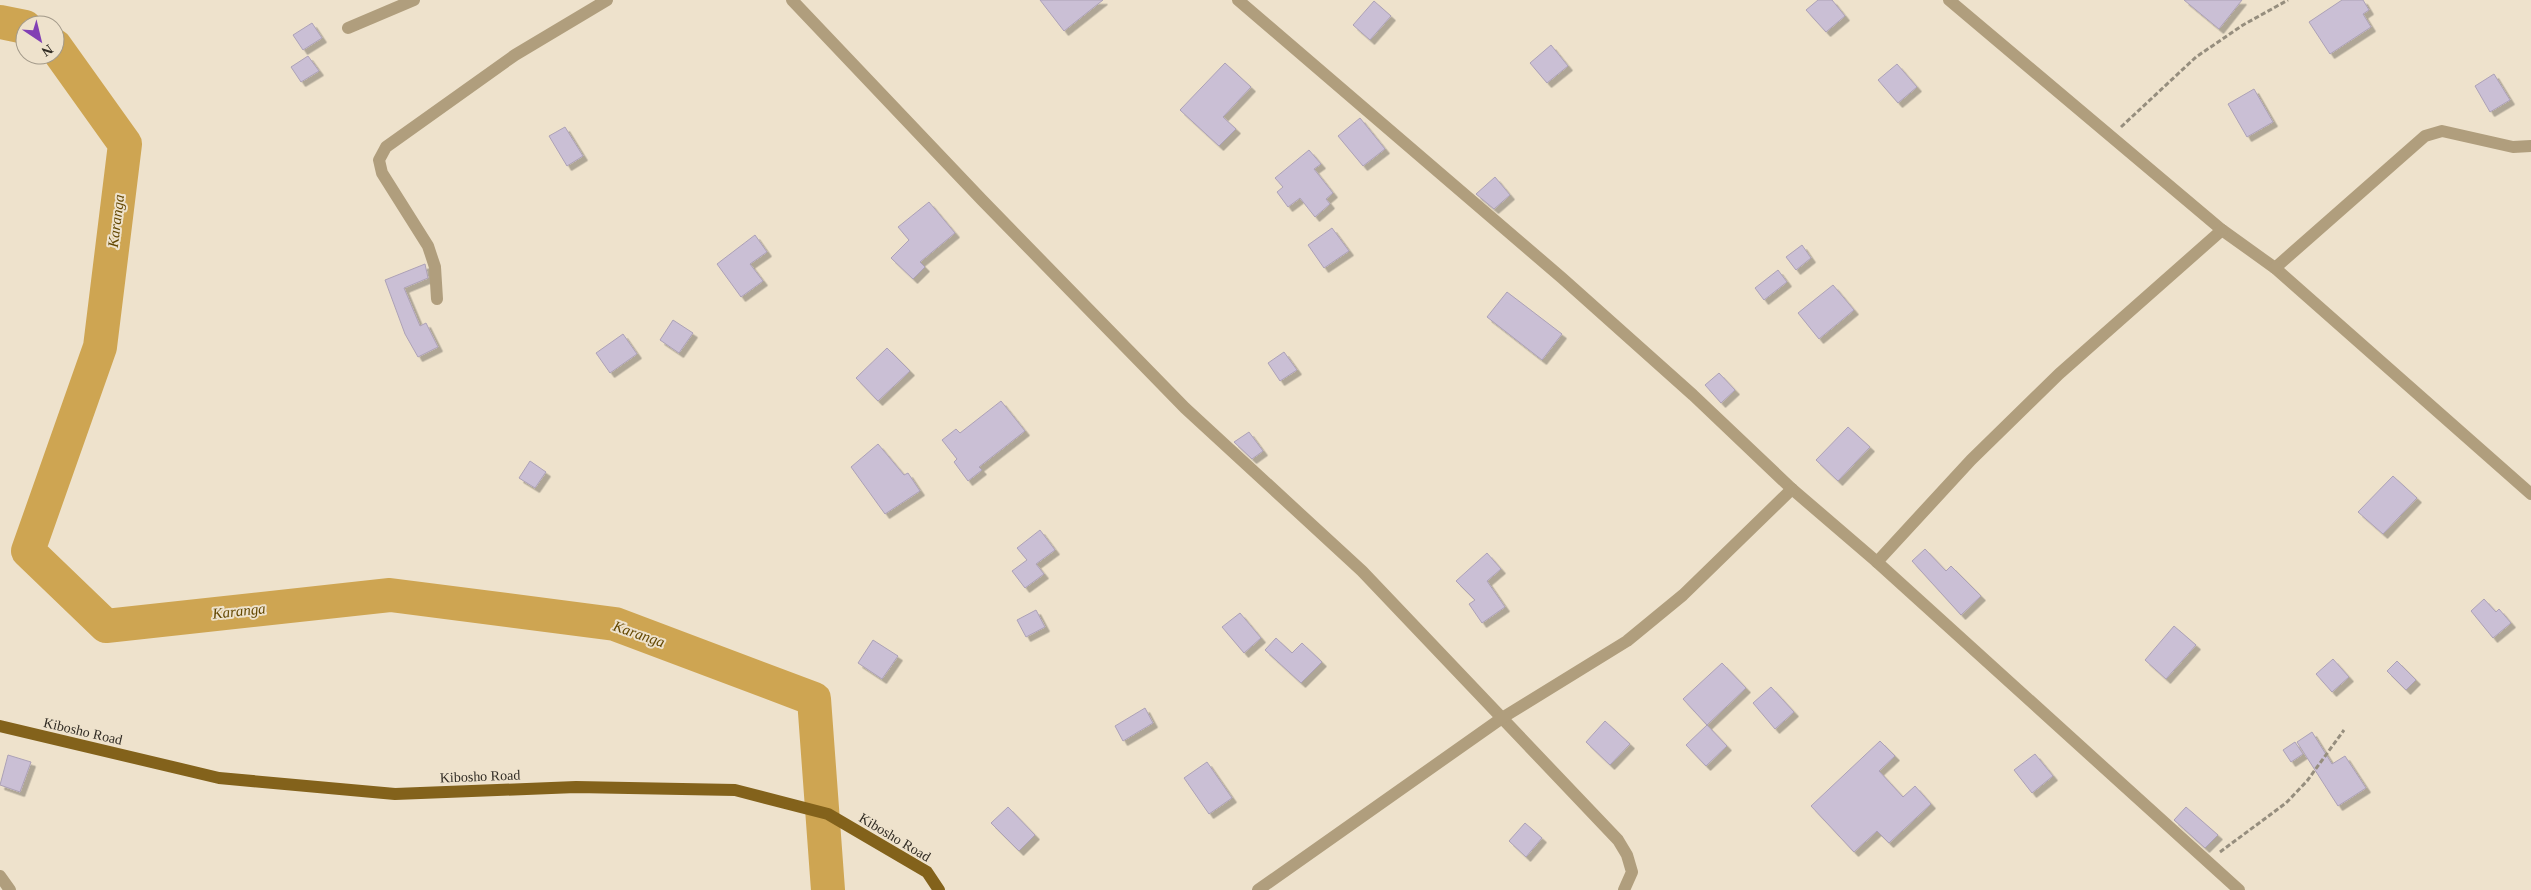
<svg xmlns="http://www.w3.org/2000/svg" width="2531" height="890" viewBox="0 0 2531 890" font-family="'Times New Roman',serif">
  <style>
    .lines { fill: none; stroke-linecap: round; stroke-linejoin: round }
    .river { stroke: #cea552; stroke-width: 34 }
    .building { fill: #cabfd5; stroke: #aca1b6; filter: url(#shadow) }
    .path { stroke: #968e7e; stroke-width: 3; stroke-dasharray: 5 2.5; stroke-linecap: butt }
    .minor { stroke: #b09e7d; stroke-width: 12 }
    .major { stroke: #83621b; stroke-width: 12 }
    .labels { text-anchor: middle; stroke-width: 4; stroke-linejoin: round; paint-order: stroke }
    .street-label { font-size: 14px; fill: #312c24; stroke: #eee2cc }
    .water-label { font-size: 15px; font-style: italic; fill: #634701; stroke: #eee2cc }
  </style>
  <defs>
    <filter id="shadow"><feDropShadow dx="4.5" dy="4.5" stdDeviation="0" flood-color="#0004"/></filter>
  </defs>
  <rect width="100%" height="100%" fill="#eee2cc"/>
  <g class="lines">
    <g class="river">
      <path d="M 0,22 L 25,27"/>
      <path d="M 55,46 L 125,144 L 100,347 L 28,551 L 106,626 L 390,595 L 615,624 L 814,699 L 828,890"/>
    </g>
  </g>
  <g class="building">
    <path d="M 1040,0 L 1103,0 L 1064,31 Z"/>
    <path d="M 1818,0 L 1832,0 L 1845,16 L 1826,32 L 1806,10 Z"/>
    <path d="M 2184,0 L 2242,0 L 2219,29 Z"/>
    <path d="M 2342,0 L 2363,0 L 2369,10 L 2363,14 L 2371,27 L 2330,54 L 2309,22 Z"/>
    <path d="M 1374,1 L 1391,16 L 1370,40 L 1353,25 Z"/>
    <path d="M 312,23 L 322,38 L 303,50 L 293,35 Z"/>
    <path d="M 1551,45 L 1568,66 L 1547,83 L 1530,63 Z"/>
    <path d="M 308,56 L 319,71 L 301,82 L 291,67 Z"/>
    <path d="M 1225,63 L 1251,87 L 1223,117 L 1236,129 L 1219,146 L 1180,110 Z"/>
    <path d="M 1897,64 L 1917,87 L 1898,103 L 1878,80 Z"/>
    <path d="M 2494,74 L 2510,100 L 2490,112 L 2475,86 Z"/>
    <path d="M 2254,89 L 2273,122 L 2247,137 L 2228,104 Z"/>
    <path d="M 1360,118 L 1385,149 L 1363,166 L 1338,136 Z"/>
    <path d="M 565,127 L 583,156 L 567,166 L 549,136 Z"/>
    <path d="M 1309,150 L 1321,164 L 1314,169 L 1333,193 L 1326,199 L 1330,204 L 1315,217 L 1300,198 L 1288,207 L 1277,192 L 1283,187 L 1275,178 Z"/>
    <path d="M 1495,177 L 1510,195 L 1494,209 L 1476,194 Z"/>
    <path d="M 929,202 L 955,233 L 920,262 L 925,267 L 913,279 L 891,258 L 909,240 L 898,227 Z"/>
    <path d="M 1332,228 L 1349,251 L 1324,268 L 1308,245 Z"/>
    <path d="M 755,235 L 767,252 L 750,264 L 763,281 L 741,297 L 717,264 Z"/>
    <path d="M 1802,245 L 1811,258 L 1796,270 L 1786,257 Z"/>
    <path d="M 425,264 L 428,278 L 404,288 L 420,326 L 426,323 L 438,347 L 418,357 L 405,334 L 385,280 Z"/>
    <path d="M 1778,270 L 1787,282 L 1764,300 L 1755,288 Z"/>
    <path d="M 1833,285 L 1854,310 L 1819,339 L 1798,313 Z"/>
    <path d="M 1507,292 L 1562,334 L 1542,360 L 1487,317 Z"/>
    <path d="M 673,320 L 693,333 L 679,353 L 660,340 Z"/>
    <path d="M 623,334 L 637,354 L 610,373 L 596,353 Z"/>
    <path d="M 887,348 L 910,371 L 878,401 L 856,378 Z"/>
    <path d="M 1284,352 L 1297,370 L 1280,381 L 1268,363 Z"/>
    <path d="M 1719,373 L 1735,390 L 1721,403 L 1705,385 Z"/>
    <path d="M 1001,401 L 1025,431 L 979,467 L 982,470 L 968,481 L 954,462 L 957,459 L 942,440 L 956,429 L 960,433 Z"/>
    <path d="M 1848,427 L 1870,447 L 1838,481 L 1816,460 Z"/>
    <path d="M 1249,432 L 1263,451 L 1252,459 L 1234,442 Z"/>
    <path d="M 878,444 L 904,475 L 908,473 L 920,491 L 885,514 L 851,467 Z"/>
    <path d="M 530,461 L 546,472 L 535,488 L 519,478 Z"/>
    <path d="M 2393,476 L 2417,498 L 2383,534 L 2358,512 Z"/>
    <path d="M 1040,530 L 1055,550 L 1036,564 L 1044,574 L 1025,588 L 1012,571 L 1027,560 L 1017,548 Z"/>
    <path d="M 1925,549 L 1946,571 L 1951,566 L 1981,596 L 1961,615 L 1912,561 Z"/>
    <path d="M 1487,553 L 1501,569 L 1487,581 L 1505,607 L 1482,623 L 1469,604 L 1475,600 L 1456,581 Z"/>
    <path d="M 2484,599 L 2496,612 L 2499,609 L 2511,623 L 2493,638 L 2471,611 Z"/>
    <path d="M 1036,610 L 1045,627 L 1026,637 L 1017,620 Z"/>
    <path d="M 1240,613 L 1261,638 L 1244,653 L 1222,627 Z"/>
    <path d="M 2174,626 L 2196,645 L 2166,679 L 2145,660 Z"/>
    <path d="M 1276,638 L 1292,653 L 1302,643 L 1322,662 L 1301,683 L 1265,650 Z"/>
    <path d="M 873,640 L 898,656 L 882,679 L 858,663 Z"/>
    <path d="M 2333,659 L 2349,677 L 2332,692 L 2316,674 Z"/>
    <path d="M 2397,661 L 2416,680 L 2406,690 L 2387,671 Z"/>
    <path d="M 1722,663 L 1746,688 L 1707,725 L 1683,699 Z"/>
    <path d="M 1771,687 L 1794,712 L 1775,729 L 1753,703 Z"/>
    <path d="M 1145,708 L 1153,723 L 1123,741 L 1115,726 Z"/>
    <path d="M 1605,721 L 1630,744 L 1610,765 L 1586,742 Z"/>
    <path d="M 1707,725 L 1727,746 L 1706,766 L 1686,745 Z"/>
    <path d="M 2312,732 L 2332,764 L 2345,756 L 2366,788 L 2338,806 L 2297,742 Z"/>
    <path d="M 1880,741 L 1895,756 L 1879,771 L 1903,797 L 1915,786 L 1931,804 L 1889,843 L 1877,831 L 1854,852 L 1811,806 Z"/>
    <path d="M 2295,742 L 2303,754 L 2291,762 L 2283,750 Z"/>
    <path d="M 2035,754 L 2053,776 L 2032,793 L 2014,770 Z"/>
    <path d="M 8,755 L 31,762 L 20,792 L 0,785 Z"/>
    <path d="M 1207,762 L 1232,798 L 1209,814 L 1184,778 Z"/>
    <path d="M 1008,807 L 1035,835 L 1019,851 L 991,823 Z"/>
    <path d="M 2186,807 L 2218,835 L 2205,848 L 2174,820 Z"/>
    <path d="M 1525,823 L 1542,838 L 1526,857 L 1509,841 Z"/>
  </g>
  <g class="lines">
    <g class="path">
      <path d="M 2121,127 L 2196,57 L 2243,25 L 2288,0"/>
      <path d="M 2220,852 L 2286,803 L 2307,781 L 2344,730"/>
    </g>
    <g class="minor">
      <path d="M 792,0 L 982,200 L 1185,408 L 1362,571 L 1618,840 L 1627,855 L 1632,872 L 1624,890"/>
      <path d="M 1238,0 L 1562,278 L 1693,395 L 1792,489 L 1877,562 L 2239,890"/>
      <path d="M 1949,0 L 2222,230 L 2275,268 L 2531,494"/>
      <path d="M 348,28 L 414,0"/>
      <path d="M 2275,268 L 2425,136 L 2442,131 L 2513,147 L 2531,146"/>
      <path d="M 437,299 L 435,267 L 428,246 L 382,173 L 379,160 L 386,147 L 515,55 L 607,0"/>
      <path d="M 1877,562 L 1971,460 L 2059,374 L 2222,230"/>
      <path d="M 0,876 L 10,890"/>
      <path d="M 1258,890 L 1502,718 L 1627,641 L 1683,595 L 1792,489"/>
    </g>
    <path class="major" d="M 0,726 L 219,778 L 395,794 L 576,787 L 735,790 L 828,814 L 927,872 L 939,890"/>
  </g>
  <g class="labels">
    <g class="street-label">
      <text transform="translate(83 731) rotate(13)" y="5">Kibosho Road</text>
      <text transform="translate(480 776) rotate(-2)" y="5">Kibosho Road</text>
      <text transform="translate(895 837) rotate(31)" y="5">Kibosho Road</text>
    </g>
    <g class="water-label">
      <text transform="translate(116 221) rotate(-83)" y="5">Karanga</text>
      <text transform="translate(239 611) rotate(-6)" y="5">Karanga</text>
      <text transform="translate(639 634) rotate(19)" y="5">Karanga</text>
    </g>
  </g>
  <g transform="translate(40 40) rotate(145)"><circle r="24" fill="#eee2cc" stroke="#a29989"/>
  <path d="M0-4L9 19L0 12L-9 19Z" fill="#8240b4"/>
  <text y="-8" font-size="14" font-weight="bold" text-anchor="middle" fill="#312c24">N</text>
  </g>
</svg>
